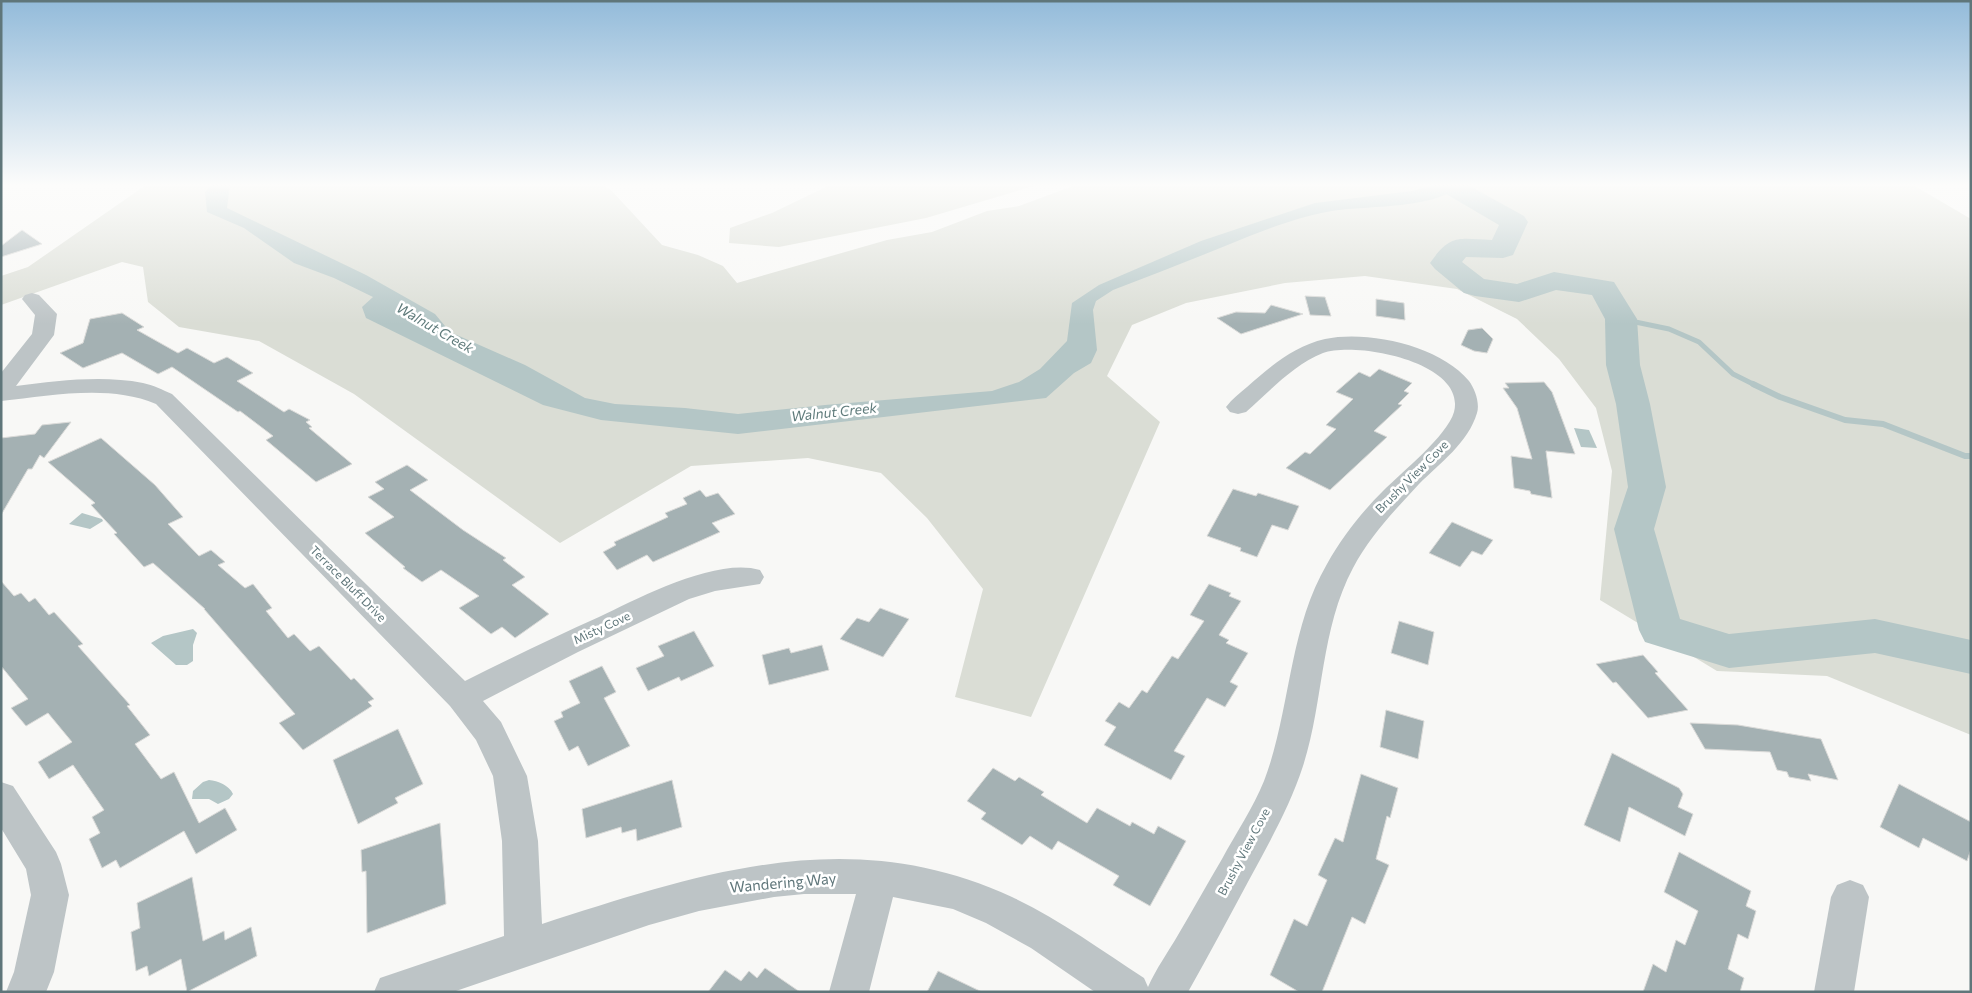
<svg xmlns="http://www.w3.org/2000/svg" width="1972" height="993" viewBox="0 0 1972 993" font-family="Commissioner,sans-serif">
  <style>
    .green { fill: #daddd5 }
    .water { fill: #b4c6c6 }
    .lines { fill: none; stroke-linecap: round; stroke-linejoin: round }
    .stream-far1 { stroke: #b4c6c6; stroke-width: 5 }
    .stream { stroke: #b4c6c6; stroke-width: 6 }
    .river { fill: #b4c6c6; fill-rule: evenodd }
    .building { fill: #a4b1b3; stroke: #dadad8 }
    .minor { fill: #bdc4c6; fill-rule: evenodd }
    .labels { text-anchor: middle; stroke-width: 5; stroke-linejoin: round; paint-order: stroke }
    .street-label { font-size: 12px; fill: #5f767a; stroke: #fff }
    .water-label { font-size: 14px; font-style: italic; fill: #5f7b7b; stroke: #fff }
    .near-street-label { font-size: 15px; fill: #5f767a; stroke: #fff }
  </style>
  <rect width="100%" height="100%" fill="#f8f8f6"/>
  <g class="green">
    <path d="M 146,185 L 602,185 L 610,189 L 662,245 L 698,255 L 723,266 L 737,283 L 887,240 L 932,232 L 987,211 L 1019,206 L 1076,185 L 1913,185 L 1971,219 L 1971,735 L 1827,676 L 1717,671 L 1600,600 L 1612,471 L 1596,408 L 1559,359 L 1517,319 L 1457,289 L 1365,276 L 1285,283 L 1186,303 L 1132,325 L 1107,376 L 1160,422 L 1031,717 L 955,697 L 983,589 L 927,518 L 881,473 L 808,458 L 691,466 L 560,543 L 354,394 L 259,341 L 179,327 L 148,302 L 143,267 L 122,262 L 1,305 L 1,276 L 28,267 Z"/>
    <path d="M 830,185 L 1037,185 L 926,218 L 779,247 L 729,243 L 730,228 L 772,213 Z"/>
  </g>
  <g class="water">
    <path d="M 211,185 L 230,185 L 227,208 L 366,275 L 435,314 L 450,332 L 525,365 L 585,398 L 615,404 L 685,408 L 738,414 L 825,405 L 992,391 L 1019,382 L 1040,369 L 1067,341 L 1072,303 L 1099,285 L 1201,241 L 1315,203 L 1412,191 L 1434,185 L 1460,185 C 1439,208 1370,206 1339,210 C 1301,215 1265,230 1230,244 C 1191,260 1152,275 1113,290 L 1096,301 L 1093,310 L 1097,350 L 1091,363 L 1074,373 L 1046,398 L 738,434 L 601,420 L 543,405 L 366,318 L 362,307 L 373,297 L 334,278 L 294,263 L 244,228 L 207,212 L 205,192 Z"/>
    <path d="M 1574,428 L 1589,430 L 1597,448 L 1581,447 Z"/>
    <path d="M 82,513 L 102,519 L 103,521 L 90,529 L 69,524 Z"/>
    <path d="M 193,629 L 197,633 L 193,645 L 193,661 L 187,665 L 176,665 L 151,643 L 163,636 Z"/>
    <path d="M 209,780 C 218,781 229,785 233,794 L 229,799 L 218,804 L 209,799 L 192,799 L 193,791 L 203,782 Z"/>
  </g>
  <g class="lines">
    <path class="stream-far1" d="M 1621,319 L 1669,329 L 1699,342 L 1733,374 L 1755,385"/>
    <path class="stream" d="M 1753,384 L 1780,397 L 1845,420 L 1883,424 L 1965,456 L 1971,456"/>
    <path class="river" d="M 1437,185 L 1468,185 L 1524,216 L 1528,222 L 1513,255 L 1503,258 L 1466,257 L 1462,262 L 1484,279 L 1517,284 L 1554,272 L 1614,282 L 1637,319 L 1640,365 L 1650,404 L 1666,487 L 1654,529 L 1680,619 L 1729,634 L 1875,619 L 1971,640 L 1971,674 L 1875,653 L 1729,668 L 1645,642 L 1639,630 L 1614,529 L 1628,487 L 1616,404 L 1606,365 L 1605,319 L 1592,295 L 1556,290 L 1519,302 L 1475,296 L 1464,293 L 1435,269 L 1430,263 C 1451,233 1459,239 1492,240 L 1499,225 L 1441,191 Z"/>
  </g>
  <g class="building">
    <path d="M 22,230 L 42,244 L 1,257 L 1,246 Z"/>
    <path d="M 1305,296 L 1325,297 L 1331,316 L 1310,315 Z"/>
    <path d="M 1376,299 L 1404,303 L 1405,320 L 1376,316 Z"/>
    <path d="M 1271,305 L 1303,314 L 1241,334 L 1217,318 L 1236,312 L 1265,313 Z"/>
    <path d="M 122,313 L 144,327 L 137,330 L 178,353 L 187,348 L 214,363 L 227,357 L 253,373 L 237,381 L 284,412 L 289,409 L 310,420 L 306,422 L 312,427 L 309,428 L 352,464 L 316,482 L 266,440 L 273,436 L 240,411 L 238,412 L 172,367 L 158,374 L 122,353 L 83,368 L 60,353 L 83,343 L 90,319 Z"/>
    <path d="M 1482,328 L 1493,339 L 1487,353 L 1474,351 L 1461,345 L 1468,330 Z"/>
    <path d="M 1379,369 L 1412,383 L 1404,391 L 1409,393 L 1398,404 L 1402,405 L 1374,431 L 1387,437 L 1330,490 L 1286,468 L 1305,452 L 1310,454 L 1336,429 L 1326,425 L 1353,399 L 1336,392 L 1359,372 L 1370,377 Z"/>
    <path d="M 1544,382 L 1552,392 L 1575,454 L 1546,451 L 1552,498 L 1531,494 L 1530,491 L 1514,488 L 1511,456 L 1532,459 L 1517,408 L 1503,388 L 1509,388 L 1505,383 Z"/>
    <path d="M 71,422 L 44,458 L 40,455 L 32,469 L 28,469 L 1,515 L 1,438 L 35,434 L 42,425 Z"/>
    <path d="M 101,438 L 155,485 L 183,517 L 168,524 L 199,556 L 211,550 L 225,562 L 218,565 L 245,588 L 253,584 L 272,608 L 266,611 L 288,638 L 294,634 L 310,651 L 319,646 L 351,680 L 354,678 L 374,699 L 368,702 L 372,706 L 303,750 L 279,723 L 295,714 L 204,609 L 205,609 L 153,563 L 144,567 L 114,534 L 117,533 L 91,505 L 95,503 L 48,462 Z"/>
    <path d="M 407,465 L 428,480 L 410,490 L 463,530 L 506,558 L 503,560 L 525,577 L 512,585 L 549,614 L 515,638 L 502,627 L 491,634 L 459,608 L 479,596 L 441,570 L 422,582 L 403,568 L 405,567 L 365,533 L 394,517 L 368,497 L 384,489 L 375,482 Z"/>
    <path d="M 1233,489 L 1256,496 L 1258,493 L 1299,506 L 1288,530 L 1272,525 L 1257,557 L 1240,551 L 1241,548 L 1207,536 Z"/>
    <path d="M 700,490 L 706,497 L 718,493 L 735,514 L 712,523 L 720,532 L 653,562 L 647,555 L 617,570 L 603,552 L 616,545 L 614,542 L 668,517 L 665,513 L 687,504 L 683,498 Z"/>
    <path d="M 1452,522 L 1493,540 L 1482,555 L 1472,551 L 1460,567 L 1429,553 Z"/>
    <path d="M 1,581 L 14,596 L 21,593 L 29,602 L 35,598 L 49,615 L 54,612 L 83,644 L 78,646 L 130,705 L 127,706 L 150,735 L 135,744 L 161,779 L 174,772 L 199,823 L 225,808 L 237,830 L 196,854 L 184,831 L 120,868 L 116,860 L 102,868 L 89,839 L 100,833 L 92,817 L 104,810 L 73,765 L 49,779 L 38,762 L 72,742 L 48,713 L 26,726 L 11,708 L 28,699 L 1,666 Z"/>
    <path d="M 1209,584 L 1231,593 L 1229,596 L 1241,601 L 1219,635 L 1229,640 L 1226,643 L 1248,653 L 1230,682 L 1238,686 L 1225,707 L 1207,698 L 1174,751 L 1185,756 L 1171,780 L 1104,745 L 1116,727 L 1105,721 L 1119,702 L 1129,708 L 1142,690 L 1147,693 L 1172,656 L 1178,659 L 1204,621 L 1190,615 Z"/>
    <path d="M 880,608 L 909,619 L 883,657 L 840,639 L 857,618 L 869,622 Z"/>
    <path d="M 1399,621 L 1434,632 L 1428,665 L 1391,653 Z"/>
    <path d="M 694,631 L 714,666 L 681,681 L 679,677 L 648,691 L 636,668 L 664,656 L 658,646 Z"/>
    <path d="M 822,645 L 829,670 L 769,685 L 762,655 L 789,648 L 791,653 Z"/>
    <path d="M 1643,655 L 1658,672 L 1655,673 L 1688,710 L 1648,718 L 1616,682 L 1613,683 L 1596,664 Z"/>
    <path d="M 602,666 L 616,692 L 604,698 L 630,746 L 588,766 L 578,746 L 569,751 L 554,721 L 563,717 L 561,712 L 580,703 L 569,681 Z"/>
    <path d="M 1386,710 L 1424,721 L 1418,759 L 1380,747 Z"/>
    <path d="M 1690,723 L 1738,725 L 1821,739 L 1838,780 L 1808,774 L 1811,781 L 1789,777 L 1787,772 L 1777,770 L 1770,752 L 1705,749 Z"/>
    <path d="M 398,729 L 423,784 L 395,798 L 398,803 L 358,824 L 333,760 Z"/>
    <path d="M 1612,753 L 1679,788 L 1683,794 L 1678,807 L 1693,814 L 1685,836 L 1629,807 L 1620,842 L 1584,825 Z"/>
    <path d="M 993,768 L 1015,781 L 1019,777 L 1044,792 L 1041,795 L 1087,823 L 1097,808 L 1130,826 L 1132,822 L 1154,834 L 1158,826 L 1186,841 L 1150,906 L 1113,885 L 1119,876 L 1058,841 L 1052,850 L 1030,836 L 1022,845 L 981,819 L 986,813 L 967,801 Z"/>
    <path d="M 1361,774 L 1398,788 L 1390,818 L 1387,816 L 1376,859 L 1389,865 L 1365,924 L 1352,917 L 1322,992 L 1299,992 L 1270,975 L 1294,919 L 1307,926 L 1327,880 L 1318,875 L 1335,838 L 1343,842 Z"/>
    <path d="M 672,780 L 682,827 L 637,841 L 636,829 L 622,833 L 621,827 L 586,838 L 582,809 Z"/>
    <path d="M 1899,784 L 1971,822 L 1971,849 L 1967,861 L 1923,838 L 1919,848 L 1880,827 Z"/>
    <path d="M 440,823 L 446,904 L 367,933 L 366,871 L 362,872 L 361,850 Z"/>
    <path d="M 1679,852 L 1751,891 L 1746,906 L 1756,911 L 1748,939 L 1738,934 L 1728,969 L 1744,978 L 1740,992 L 1643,992 L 1653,964 L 1666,972 L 1676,940 L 1685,945 L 1698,911 L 1664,892 Z"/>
    <path d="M 192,877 L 203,941 L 224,931 L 225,940 L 251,927 L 257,956 L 187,992 L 181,959 L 149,976 L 147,966 L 136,971 L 131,932 L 140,928 L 137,903 Z"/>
    <path d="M 765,968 L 800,992 L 708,992 L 725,970 L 741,981 L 749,971 L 757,978 Z"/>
    <path d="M 938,971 L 982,992 L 927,992 Z"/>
  </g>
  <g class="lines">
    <g class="minor">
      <path d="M 32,293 L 39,295 L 57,314 L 54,335 L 16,386 C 57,381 101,375 143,383 C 153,385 163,390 172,394 L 465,681 C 509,659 554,637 599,617 C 639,598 716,557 760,570 L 764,577 L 760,584 L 715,591 L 689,599 L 578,652 L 483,701 L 501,722 L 527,776 L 538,841 L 542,924 C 702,873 849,822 1012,897 C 1059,919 1101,950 1144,978 L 1148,987 C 1156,969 1168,952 1178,935 C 1193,910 1207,884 1222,859 C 1236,833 1253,808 1264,781 C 1291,710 1288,631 1327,564 C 1342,537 1361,513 1383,491 C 1402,472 1447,436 1454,412 C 1467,362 1356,341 1323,353 C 1293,365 1270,391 1246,412 L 1238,414 L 1230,412 L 1226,407 C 1232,399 1240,393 1247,387 C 1271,366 1294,346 1325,339 C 1369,330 1440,346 1469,381 C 1475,389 1480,403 1477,413 C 1468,443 1440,463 1419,484 C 1395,510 1369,537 1353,568 C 1320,630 1324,701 1303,766 C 1290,806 1269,843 1249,880 C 1229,917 1209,955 1188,992 L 1095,992 L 1031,948 L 986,923 L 953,909 L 893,897 L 869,992 L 829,992 L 856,894 L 804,894 L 774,897 L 699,911 L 649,925 L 453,992 L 374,992 L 380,978 L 504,936 L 502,841 L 493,776 L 476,740 L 450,706 L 156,404 C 108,384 51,396 1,401 L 1,373 L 32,334 L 35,315 L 22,299 L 25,295 Z"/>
      <path d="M 1,782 L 13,786 L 56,852 L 61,864 L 69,895 L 54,972 L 46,992 L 6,992 L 14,972 L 31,895 L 26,869 L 1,828 Z"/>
      <path d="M 1850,880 L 1863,885 L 1869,897 L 1854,992 L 1814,992 L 1831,897 L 1837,885 Z"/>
    </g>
  </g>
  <linearGradient id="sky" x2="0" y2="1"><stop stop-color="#93bbda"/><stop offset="0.57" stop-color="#fcfcfb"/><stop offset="1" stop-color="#fcfcfb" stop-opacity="0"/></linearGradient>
  <rect width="1972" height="324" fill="url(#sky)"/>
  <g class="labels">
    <g class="street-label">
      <text transform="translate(1412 477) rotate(-45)" y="4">Brushy View Cove</text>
      <text transform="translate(348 584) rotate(45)" y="4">Terrace Bluff Drive</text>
      <text transform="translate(602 628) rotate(-25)" y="4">Misty Cove</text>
      <text transform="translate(1244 852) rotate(-62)" y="4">Brushy View Cove</text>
    </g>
    <g class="water-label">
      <text transform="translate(435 328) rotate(30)" y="5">Walnut Creek</text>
      <text transform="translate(834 412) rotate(-6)" y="5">Walnut Creek</text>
    </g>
    <g class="near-street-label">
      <text transform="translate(783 883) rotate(-5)" y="5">Wandering Way</text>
    </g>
  </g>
  <rect width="1972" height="993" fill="none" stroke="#5f767a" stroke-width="5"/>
</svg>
